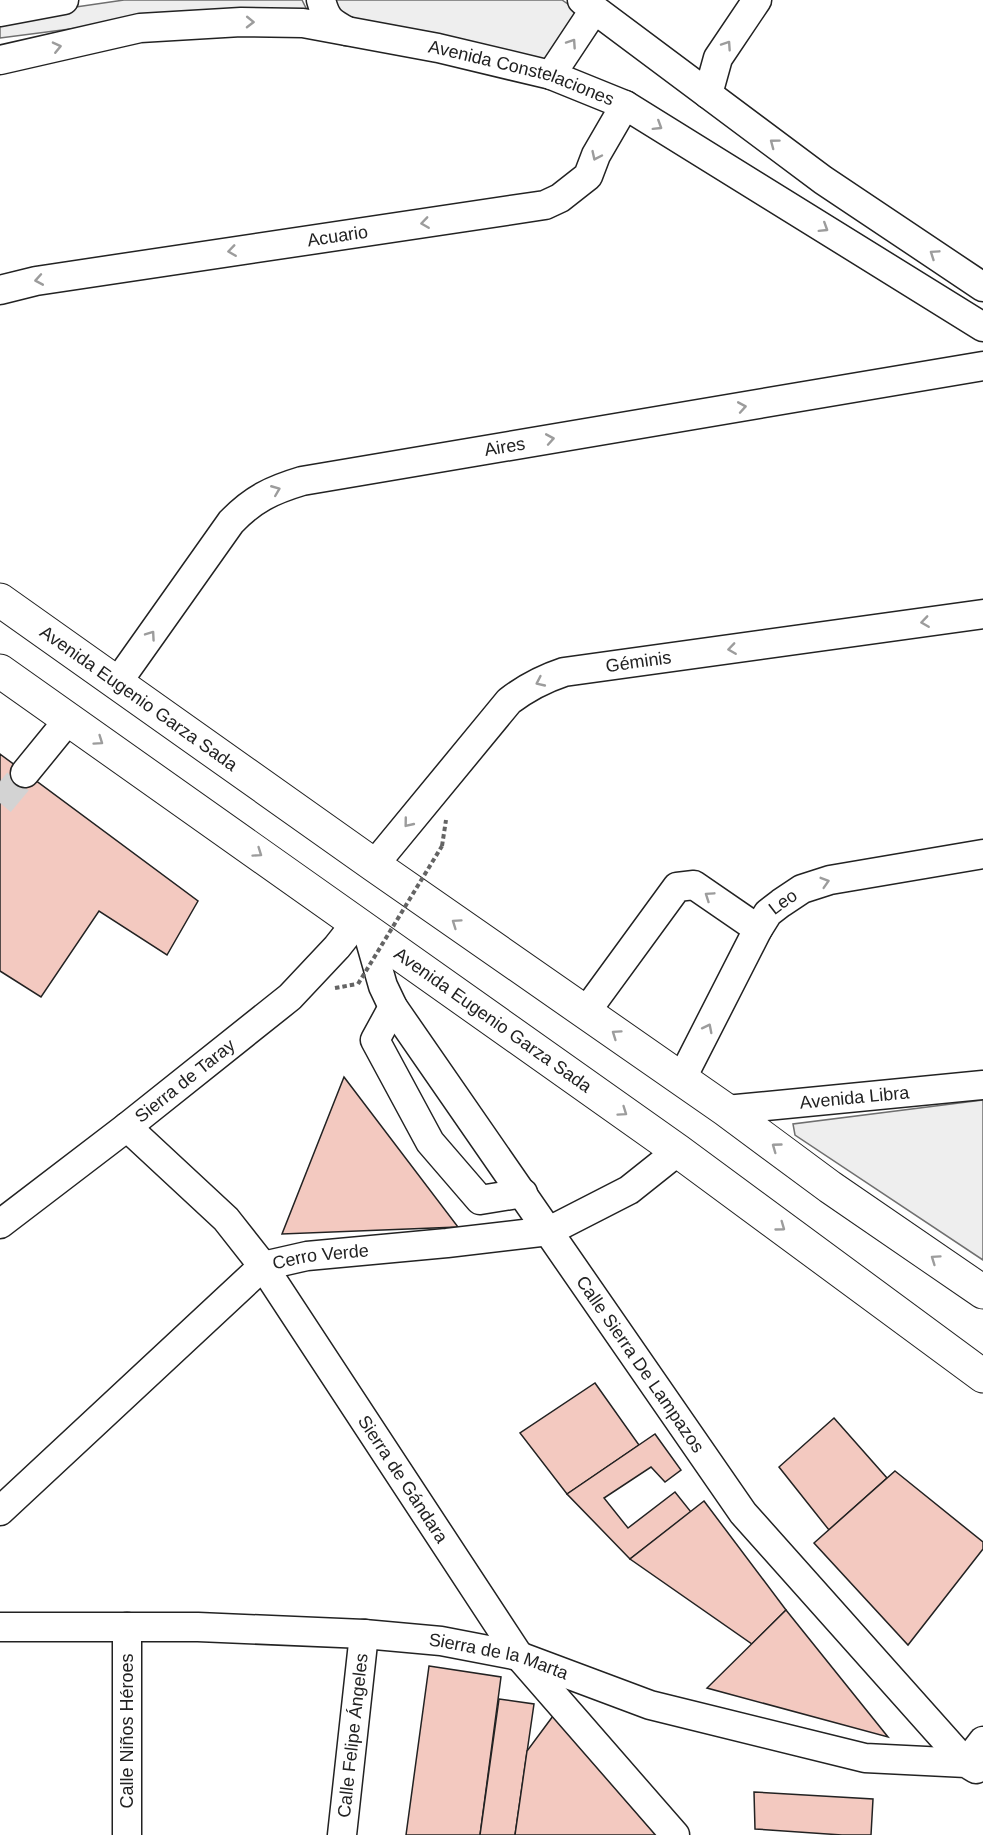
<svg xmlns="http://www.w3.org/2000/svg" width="983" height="1835" viewBox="0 0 983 1835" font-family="Helvetica,sans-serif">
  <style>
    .green { fill: #eee; stroke: #6f6f6f; stroke-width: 1.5 }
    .building { fill: #f3c9c0; stroke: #222; stroke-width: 1.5 }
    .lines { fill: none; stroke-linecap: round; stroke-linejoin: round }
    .minor-tunnel { stroke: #d3d3d3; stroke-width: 28; stroke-dasharray: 28 14; stroke-linecap: butt }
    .minor-casing { stroke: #222; stroke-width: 31 }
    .highway-casing { stroke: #222; stroke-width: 35 }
    .path { stroke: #646464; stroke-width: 4; stroke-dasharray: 4.5 3; stroke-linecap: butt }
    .minor { stroke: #fff; stroke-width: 28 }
    .highway { stroke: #fff; stroke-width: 33 }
    .path-bridge { stroke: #646464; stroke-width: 4; stroke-dasharray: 4.5 3; stroke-linecap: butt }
    .oneway { stroke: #9c9c9c }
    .labels { text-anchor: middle; stroke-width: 4.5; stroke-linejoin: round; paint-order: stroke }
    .street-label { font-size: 18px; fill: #222; stroke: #fff }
  </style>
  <rect width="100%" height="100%" fill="#fff"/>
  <g class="green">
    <path d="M 124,0 L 302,0 L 306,8 L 314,20 L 101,25 L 0,38 L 0,18 Z"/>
    <path d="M 326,0 L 562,0 L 575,9 L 580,15 L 550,62 L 362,26 Z"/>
    <path d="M 983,1100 L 983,1260 L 795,1135 L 793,1124 Z"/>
  </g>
  <g class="building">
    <path d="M 0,754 L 198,901 L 167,955 L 99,911 L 41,997 L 0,971 Z"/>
    <path d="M 344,1077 L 458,1227 L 282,1234 Z"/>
    <path d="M 595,1383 L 639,1445 L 567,1494 L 520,1433 Z"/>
    <path d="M 834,1418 L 887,1478 L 829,1530 L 779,1467 Z"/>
    <path d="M 655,1434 L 681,1470 L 665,1482 L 651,1467 L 604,1498 L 628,1528 L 675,1492 L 691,1512 L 630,1559 L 567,1494 Z"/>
    <path d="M 895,1471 L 983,1542 L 983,1549 L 908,1645 L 814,1543 Z"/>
    <path d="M 704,1501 L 786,1610 L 752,1644 L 630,1559 Z"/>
    <path d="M 786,1610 L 888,1737 L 707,1688 Z"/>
    <path d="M 429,1666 L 501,1677 L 480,1835 L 406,1835 Z"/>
    <path d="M 499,1699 L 534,1704 L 515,1835 L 480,1835 Z"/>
    <path d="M 553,1716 L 656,1835 L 515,1835 L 527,1751 Z"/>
    <path d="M 754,1792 L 873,1799 L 871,1835 L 842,1835 L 755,1829 Z"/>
  </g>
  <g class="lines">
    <path class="minor-tunnel" d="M 0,803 L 25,773"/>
    <g class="minor-casing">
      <g id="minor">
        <path d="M 321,0 C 326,19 330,22 347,31"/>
        <path d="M 582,0 L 823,180 L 983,287"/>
        <path d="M 0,12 L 64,0"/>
        <path id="s1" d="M 0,60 L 140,28 L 241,22 L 303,23 L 438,48 L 551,75 L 625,105 L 983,327"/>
        <path d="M 551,75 L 594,10"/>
        <path d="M 708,94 L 718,58 L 757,0"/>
        <path id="s2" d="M 0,290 L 36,281 L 545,205 L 560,198 L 588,176 L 596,155 L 625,105"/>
        <path id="s3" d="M 117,683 L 231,522 C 253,499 272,490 302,481 L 983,366"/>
        <path d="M 25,773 L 69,719"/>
        <path id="s4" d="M 374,865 L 509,701 C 526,688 543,679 564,672 L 983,614"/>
        <path id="s5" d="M 367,930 L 383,986 L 393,1007 L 743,1513 L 966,1763"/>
        <path d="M 393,1007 L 375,1040 L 430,1142 L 480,1200 L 523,1193"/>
        <path d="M 585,1013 L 677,887 L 694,885 L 758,929"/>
        <path id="s6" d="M 681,1080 L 758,929 L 768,913 L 781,903 L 802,889 L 830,880 L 983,854"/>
        <path id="s7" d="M 726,1110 L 983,1085"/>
        <path id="s8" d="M 127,1127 L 226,1219 L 263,1266 L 519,1656 L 675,1835"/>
        <path id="s9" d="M 0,1224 L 127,1127 L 290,997 L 337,947 L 356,923"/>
        <path id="s10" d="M 0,1511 L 263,1266 L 307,1256 L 447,1243 L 549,1231 L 629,1190 L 678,1151"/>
        <path id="s11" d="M 0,1627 L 198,1627 L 364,1634 L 441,1641 L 519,1656 L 650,1705 L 865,1758 L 966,1763 L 976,1769"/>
        <path d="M 127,1627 L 127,1835"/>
        <path d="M 966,1763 L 983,1741"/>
        <path id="s12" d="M 342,1835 L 364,1634"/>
      </g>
    </g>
    <g class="highway-casing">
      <g id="highway">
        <path id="s13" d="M 0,600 L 374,865 L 726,1110 L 830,1187 L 983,1292"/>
        <path id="s14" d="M 0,671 L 678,1151 L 983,1376"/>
      </g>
    </g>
    <g class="path">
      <path d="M 442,846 L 446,820"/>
      <path d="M 335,988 L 357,984"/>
    </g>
    <use href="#minor" class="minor"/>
    <use href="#highway" class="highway"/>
    <path class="path-bridge" d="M 358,984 L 442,846"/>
  </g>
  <defs><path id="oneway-chevron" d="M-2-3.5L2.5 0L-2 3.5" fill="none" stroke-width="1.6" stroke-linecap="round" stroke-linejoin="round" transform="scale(1.5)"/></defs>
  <g class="oneway">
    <use href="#oneway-chevron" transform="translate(250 22) rotate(1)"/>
    <use href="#oneway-chevron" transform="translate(572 43) rotate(-56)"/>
    <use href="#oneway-chevron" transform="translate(727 45) rotate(-56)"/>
    <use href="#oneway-chevron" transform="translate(57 47) rotate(-13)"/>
    <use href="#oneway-chevron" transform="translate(658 126) rotate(32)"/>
    <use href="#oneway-chevron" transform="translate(774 143) rotate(-143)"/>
    <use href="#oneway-chevron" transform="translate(596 156) rotate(115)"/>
    <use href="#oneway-chevron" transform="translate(425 223) rotate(172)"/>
    <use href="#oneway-chevron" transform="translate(824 228) rotate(32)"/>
    <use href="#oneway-chevron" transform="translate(232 251) rotate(172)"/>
    <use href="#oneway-chevron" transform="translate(934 254) rotate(-146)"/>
    <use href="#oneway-chevron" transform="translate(39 280) rotate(170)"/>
    <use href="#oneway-chevron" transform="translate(742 407) rotate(-10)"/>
    <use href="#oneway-chevron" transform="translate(550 439) rotate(-10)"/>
    <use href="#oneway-chevron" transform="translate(276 490) rotate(-22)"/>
    <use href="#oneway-chevron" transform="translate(925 622) rotate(172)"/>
    <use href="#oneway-chevron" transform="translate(151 635) rotate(-55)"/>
    <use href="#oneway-chevron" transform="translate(732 649) rotate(172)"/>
    <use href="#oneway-chevron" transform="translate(540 682) rotate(155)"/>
    <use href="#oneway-chevron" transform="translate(99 741) rotate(35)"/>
    <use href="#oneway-chevron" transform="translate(408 823) rotate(129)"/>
    <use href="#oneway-chevron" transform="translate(258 853) rotate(35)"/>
    <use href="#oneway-chevron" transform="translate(825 882) rotate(-17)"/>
    <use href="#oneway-chevron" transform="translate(709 896) rotate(-146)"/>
    <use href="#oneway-chevron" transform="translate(456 923) rotate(-145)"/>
    <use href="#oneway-chevron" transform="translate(708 1028) rotate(-63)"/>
    <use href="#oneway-chevron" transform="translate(616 1034) rotate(-145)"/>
    <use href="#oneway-chevron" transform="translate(623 1112) rotate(35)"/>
    <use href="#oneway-chevron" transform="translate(776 1147) rotate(-144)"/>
    <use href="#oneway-chevron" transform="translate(781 1227) rotate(36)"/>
    <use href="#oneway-chevron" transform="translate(935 1259) rotate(-145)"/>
  </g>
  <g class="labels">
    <g class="street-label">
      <text dy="6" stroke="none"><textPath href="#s1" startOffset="531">Avenida Constelaciones</textPath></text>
      <text dy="6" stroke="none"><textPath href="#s2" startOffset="342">Acuario</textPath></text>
      <text dy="6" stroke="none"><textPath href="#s3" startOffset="486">Aires</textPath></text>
      <text dy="6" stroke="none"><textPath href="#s4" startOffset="350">Géminis</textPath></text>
      <text dy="6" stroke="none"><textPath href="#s13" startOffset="170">Avenida Eugenio Garza Sada</textPath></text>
      <text dy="6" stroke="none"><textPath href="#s6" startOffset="207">Leo</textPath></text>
      <text dy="6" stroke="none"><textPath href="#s14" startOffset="604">Avenida Eugenio Garza Sada</textPath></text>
      <text dy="6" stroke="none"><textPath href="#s9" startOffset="234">Sierra de Taray</textPath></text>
      <text dy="6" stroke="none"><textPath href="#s7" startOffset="129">Avenida Libra</textPath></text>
      <text dy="6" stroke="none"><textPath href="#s10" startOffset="418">Cerro Verde</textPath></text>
      <text dy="6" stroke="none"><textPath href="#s5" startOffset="516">Calle Sierra De Lampazos</textPath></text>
      <text dy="6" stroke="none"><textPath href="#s8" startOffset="450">Sierra de Gándara</textPath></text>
      <text dy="6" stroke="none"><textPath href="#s11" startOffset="501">Sierra de la Marta</textPath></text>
      <text transform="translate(127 1731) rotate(-90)" y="6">Calle Niños Héroes</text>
      <text dy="6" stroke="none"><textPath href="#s12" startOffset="100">Calle Felipe Ángeles</textPath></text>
    </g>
  </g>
</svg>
